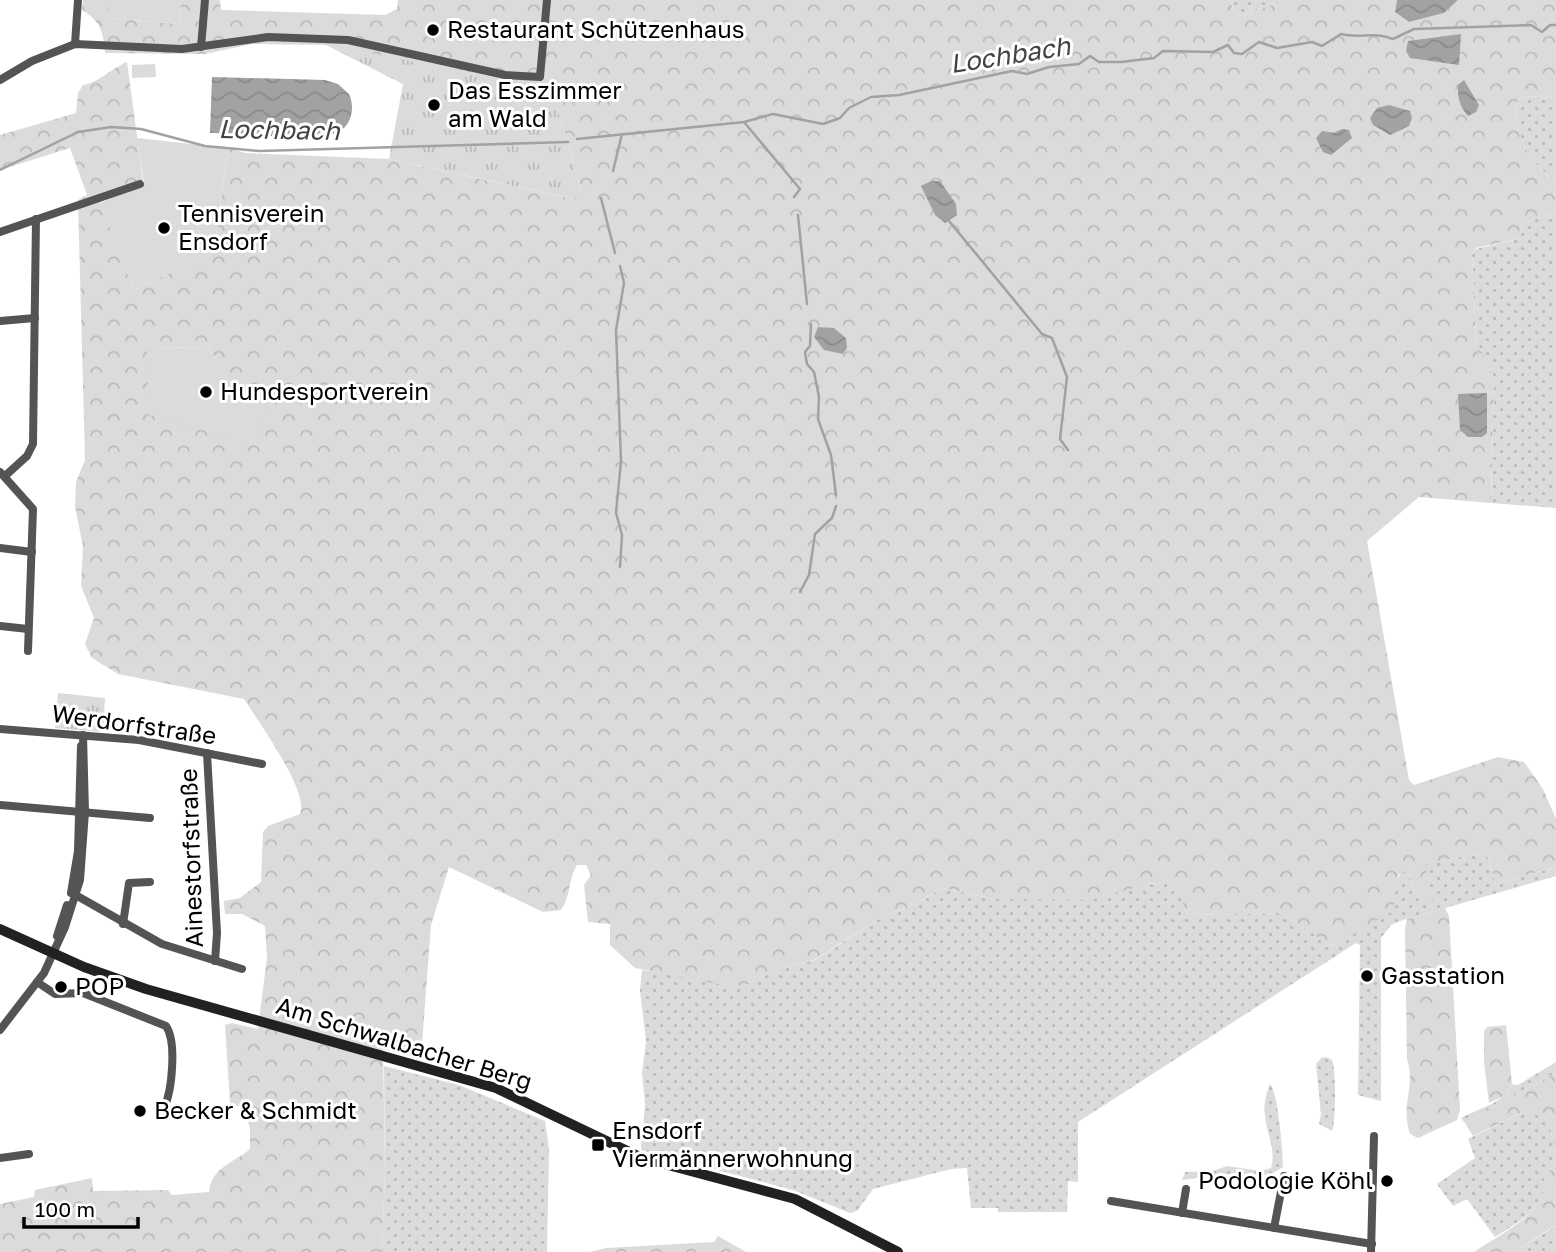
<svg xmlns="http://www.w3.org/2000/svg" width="1556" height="1252" viewBox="0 0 1556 1252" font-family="'Golos Text',sans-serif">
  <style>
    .grass { fill: url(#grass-dots) }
    .forest { fill: url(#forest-crowns); fill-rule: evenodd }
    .park { fill: url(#park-tufts) }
    .garden { fill: #dbdbdb }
    .water { fill: url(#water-waves) }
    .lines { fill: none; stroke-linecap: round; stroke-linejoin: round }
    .stream { stroke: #a2a2a2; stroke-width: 2.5 }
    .minor { stroke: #545454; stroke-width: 8 }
    .secondary { stroke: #212121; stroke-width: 10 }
    .poi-dot { fill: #000; stroke: #fff; stroke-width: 2.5 }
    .labels { text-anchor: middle; stroke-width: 6; stroke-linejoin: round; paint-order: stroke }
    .poi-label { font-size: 24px; fill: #000; stroke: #fff; text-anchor: start }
    .street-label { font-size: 24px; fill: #000; stroke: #fff }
    .water-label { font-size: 26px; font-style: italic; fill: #434343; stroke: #fff }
  </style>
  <defs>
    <pattern id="grass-dots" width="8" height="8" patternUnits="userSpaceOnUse" patternTransform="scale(1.75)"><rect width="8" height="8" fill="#dbdbdb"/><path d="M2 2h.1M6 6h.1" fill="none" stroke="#bababa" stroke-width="1.8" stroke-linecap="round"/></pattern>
    <pattern id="forest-crowns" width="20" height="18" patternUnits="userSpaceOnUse" patternTransform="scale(1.75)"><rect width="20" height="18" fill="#dbdbdb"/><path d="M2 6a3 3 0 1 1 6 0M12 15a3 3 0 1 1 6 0" fill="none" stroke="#bababa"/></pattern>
    <pattern id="park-tufts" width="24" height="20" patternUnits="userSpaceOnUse" patternTransform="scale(1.75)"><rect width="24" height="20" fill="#dbdbdb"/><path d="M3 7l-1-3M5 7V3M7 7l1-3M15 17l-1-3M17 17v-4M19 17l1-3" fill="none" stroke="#bababa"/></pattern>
    <pattern id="water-waves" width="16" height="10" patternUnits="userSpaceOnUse" patternTransform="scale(1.75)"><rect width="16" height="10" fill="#a2a2a2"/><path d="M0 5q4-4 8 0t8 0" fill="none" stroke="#8a8a8a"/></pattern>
  </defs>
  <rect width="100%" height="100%" fill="#fff"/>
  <g class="grass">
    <path d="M 1230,0 L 1286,0 L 1241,16 L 1234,12 Z"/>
    <path d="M 1524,96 L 1556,98 L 1556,182 C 1530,164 1511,133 1518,100 Z"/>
    <path d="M 1556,213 L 1556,508 L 1491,503 L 1494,378 L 1476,340 L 1472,254 L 1476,249 L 1518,239 L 1524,223 Z"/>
    <path d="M 1486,852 L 1496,884 L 1556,867 L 1556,876 L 1400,921 L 1391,925 L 1381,938 L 1381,1101 L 1358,1095 L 1360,945 L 1356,943 L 1078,1122 L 1078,1182 L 1068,1181 L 1067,1212 L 998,1212 L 998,1208 L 971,1208 L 967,1168 L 951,1169 L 873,1189 L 857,1211 L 850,1213 L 793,1190 L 641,1150 L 645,1104 L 642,1073 L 646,1041 L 640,991 L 642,970 L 746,985 L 780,968 L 815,960 L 882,917 L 915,904 L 943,888 L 994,899 L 1169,882 L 1175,884 L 1184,895 L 1183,907 L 1189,915 L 1283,913 L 1330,945 L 1338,943 L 1376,918 L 1402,871 L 1406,871 C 1413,881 1413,893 1422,903 L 1432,902 L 1424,864 Z"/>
    <path d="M 1326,1057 L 1332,1060 C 1336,1067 1336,1123 1332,1131 L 1319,1124 L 1321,1114 L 1316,1064 L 1321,1058 Z"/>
    <path d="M 1556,1062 L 1556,1073 L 1465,1123 L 1461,1118 C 1477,1109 1507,1102 1512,1084 L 1518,1085 Z"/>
    <path d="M 384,1066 L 459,1085 L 545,1121 L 549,1149 L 547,1252 L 382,1252 L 385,1172 Z"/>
    <path d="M 1270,1084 C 1278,1092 1283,1152 1283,1167 L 1270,1175 L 1226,1174 L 1182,1180 L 1185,1172 L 1213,1171 L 1227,1166 L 1261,1171 L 1271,1168 C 1279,1139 1254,1122 1270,1084 Z"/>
    <path d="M 1525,1111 L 1541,1111 C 1550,1120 1556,1147 1555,1160 C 1554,1167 1548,1174 1544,1180 C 1548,1208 1514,1224 1495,1237 L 1467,1199 L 1453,1206 L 1437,1184 L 1475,1158 L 1468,1139 Z"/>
    <path d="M 1556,1225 L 1556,1252 L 1514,1252 L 1551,1229 Z"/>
  </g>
  <g class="forest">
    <path d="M 83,0 L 110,0 L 109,18 L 179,24 L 181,0 L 220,0 L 221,10 L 385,15 L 397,9 L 398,0 L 1230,0 L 1234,12 L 1241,16 L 1286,0 L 1397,0 L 1395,12 L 1409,22 L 1444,13 L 1458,0 L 1556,0 L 1556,98 L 1524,96 L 1518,100 C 1511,133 1530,164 1556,182 L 1556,213 L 1524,223 L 1518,239 L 1476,248 L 1472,254 L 1476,340 L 1494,378 L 1491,503 L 1419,497 L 1367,541 L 1409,780 L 1414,785 L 1498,757 L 1524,762 L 1543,789 L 1556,819 L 1556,867 L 1496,884 L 1486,852 L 1425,864 L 1433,902 L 1422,903 C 1413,893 1413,881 1406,871 L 1398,875 L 1393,911 L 1338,943 L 1329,945 L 1283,913 L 1189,915 L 1183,907 L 1183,895 L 1175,884 L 1152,883 L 1090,900 L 994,899 L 943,888 L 915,904 L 882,917 L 814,960 L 780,968 L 746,985 L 728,986 L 635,968 L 610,945 L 610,924 L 588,922 L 584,885 L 591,875 L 586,865 L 577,865 C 568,879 571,897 561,910 L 543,912 L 449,867 L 431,925 L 421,1058 L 383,1049 L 385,1172 L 382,1252 L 0,1252 L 0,1204 L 34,1197 L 35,1190 L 92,1178 L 93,1191 L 168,1190 L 172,1195 L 209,1192 C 212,1167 232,1164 250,1149 L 250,1128 L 243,1108 L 230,1103 L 225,1025 L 232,1023 L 258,1029 L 267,957 L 265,926 L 242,914 L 225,914 L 224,901 L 240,898 L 261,882 L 263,832 L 268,826 L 300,814 C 310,792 257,720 244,699 L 118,674 L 92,658 L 85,644 L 94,618 L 81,586 L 83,546 L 75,507 L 76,482 L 85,460 L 78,200 L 87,195 L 70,148 L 0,170 L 0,135 L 76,113 L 78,93 L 83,85 C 102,81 110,69 127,62 L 143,181 L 98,197 L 134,290 L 214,252 L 228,148 L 245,153 L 389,159 L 578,200 L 581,190 L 555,100 L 547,87 L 407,61 L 403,84 L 326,45 L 252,44 L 205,54 L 105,53 C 104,33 100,20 82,10 ZM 147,347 L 208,348 L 225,370 Z"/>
    <path d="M 1445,908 L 1449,916 L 1460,1110 L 1457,1120 L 1418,1138 L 1410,1134 C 1400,1103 1416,1088 1407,1059 L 1405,929 L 1407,919 Z"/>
    <path d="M 1506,1025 L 1512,1084 L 1506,1095 L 1489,1103 L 1484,1062 L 1484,1031 L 1487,1027 Z"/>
    <path d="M 1556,1073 L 1556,1225 L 1514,1252 L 1474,1252 C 1496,1236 1549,1213 1544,1180 C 1547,1174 1554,1167 1555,1160 C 1556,1147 1550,1120 1541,1111 L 1525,1111 L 1473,1136 L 1465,1123 Z"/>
    <path d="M 718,1236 L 746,1252 L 590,1252 L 606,1248 L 714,1242 Z"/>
  </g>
  <g class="park">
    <path d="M 327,45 L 547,87 L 555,100 L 581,190 L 579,200 L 389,159 L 403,84 Z"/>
    <path d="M 58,693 L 105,698 L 103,732 L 55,728 Z"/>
  </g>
  <g class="garden">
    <path d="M 110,0 L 181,0 L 179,24 L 108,18 Z"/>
    <path d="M 155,64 L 156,77 L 132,78 L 132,65 Z"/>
    <path d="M 137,138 L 228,148 L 214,252 L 134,290 L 100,203 L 144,183 Z"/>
    <path d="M 147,347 L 208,348 L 225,370 L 261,388 L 267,396 L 260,446 L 149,415 Z"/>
  </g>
  <g class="water">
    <path d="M 1397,0 L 1458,0 L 1444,13 L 1409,22 L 1395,12 Z"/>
    <path d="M 1461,34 L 1459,65 L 1410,58 L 1406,51 L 1408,41 Z"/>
    <path d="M 212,77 L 325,80 L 338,84 L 349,94 C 356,109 351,129 333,134 C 312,141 237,133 210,133 Z"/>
    <path d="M 1464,80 L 1479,105 L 1476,112 L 1468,116 C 1460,108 1457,96 1458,85 Z"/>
    <path d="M 1389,105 L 1410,111 L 1412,118 L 1409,126 L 1390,135 L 1373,125 L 1370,118 L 1377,108 Z"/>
    <path d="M 1342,129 L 1349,130 L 1352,138 L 1331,155 L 1323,152 L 1316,138 L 1322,131 L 1335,133 Z"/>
    <path d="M 931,181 L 940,181 L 956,204 L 957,215 L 945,223 L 935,215 L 921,186 Z"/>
    <path d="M 818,327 L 834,328 L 846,338 L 847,348 L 843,354 L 824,350 L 814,337 Z"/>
    <path d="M 1487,393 L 1487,433 L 1482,437 L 1468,437 L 1460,430 L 1458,394 Z"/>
  </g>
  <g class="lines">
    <g class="stream">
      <path d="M 744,122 L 800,189 L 794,197"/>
      <path d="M 577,139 L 744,122 L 773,114 L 823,124 L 840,118 L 849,108 L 871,97 L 899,95 L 1012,71 L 1027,74 L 1049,67 L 1079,64 L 1090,56 L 1099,62 L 1121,62 L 1154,58 L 1163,51 L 1213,52 L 1228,45 L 1234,53 L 1242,54 L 1259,42 L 1277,48 L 1312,42 L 1322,46 L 1341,34 C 1360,39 1374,31 1393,39 L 1414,29 L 1531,25 L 1542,32 L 1550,25 L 1556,25"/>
      <path d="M 0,170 L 78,132 L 111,127 L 141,129 L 205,146 L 260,151 L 568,142"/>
      <path d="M 613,171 L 622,134"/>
      <path d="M 601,198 L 615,253"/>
      <path d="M 798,215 L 807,304"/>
      <path d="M 949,221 L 1042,334 L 1052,338 L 1067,377 L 1060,439 L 1068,450"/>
      <path d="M 620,266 L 624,283 L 616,330 L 621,461 L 616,513 L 622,535 L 620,567"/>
      <path d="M 811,324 L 810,346 L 805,352 L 807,364 L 814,372 L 819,397 L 818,419 L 831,455 L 836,495"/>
      <path d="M 800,592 L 809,575 L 815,534 L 832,518 L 836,506"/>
    </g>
    <g class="minor">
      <path d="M 75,44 L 78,0"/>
      <path d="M 201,47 L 205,0"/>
      <path d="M 0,80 L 32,61 L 75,44 L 182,49 L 268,37 L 348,40 L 505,75 L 540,77 L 547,0"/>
      <path d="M 0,232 L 140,184"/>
      <path d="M 0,321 L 35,318"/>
      <path d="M 0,472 L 33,509 L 28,651"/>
      <path d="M 5,476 L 27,456 L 33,444 L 36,219"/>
      <path d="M 0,548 L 32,552"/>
      <path d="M 0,626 L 28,629"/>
      <path d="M 0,729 L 139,740 L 262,764"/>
      <path d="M 207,753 L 217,933 L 215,961"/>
      <path d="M 0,805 L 150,818"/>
      <path d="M 71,893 L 78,851 L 81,746"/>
      <path d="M 72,893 L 162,944 L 242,969"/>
      <path d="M 123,924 L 129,883 L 150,882"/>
      <path d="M 57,936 L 67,905"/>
      <path d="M 37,982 L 55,994 L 83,993 L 166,1026 C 177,1042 172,1091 164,1108"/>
      <path d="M 0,1030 L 44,973 L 65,927 L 80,880 L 85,812 L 83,735"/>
      <path d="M 0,1158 L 29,1154"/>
      <path d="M 1111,1201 L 1372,1244"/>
      <path d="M 1182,1213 L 1186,1189"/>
      <path d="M 1274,1228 L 1284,1176"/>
      <path d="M 1371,1252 L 1374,1136"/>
    </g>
    <path class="secondary" d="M 0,929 L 84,967 L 146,989 L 496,1088 L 642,1158 L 795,1199 L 898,1252"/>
  </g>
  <g class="poi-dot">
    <circle cx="433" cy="30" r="7"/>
    <circle cx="434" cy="105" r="7"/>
    <circle cx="164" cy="228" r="7"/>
    <circle cx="206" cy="392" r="7"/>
    <circle cx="1367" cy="976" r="7"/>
    <circle cx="61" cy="987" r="7"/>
    <circle cx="140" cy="1111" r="7"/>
    <rect x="591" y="1138" width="14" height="14" rx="3.5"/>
    <circle cx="1387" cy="1181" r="7"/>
  </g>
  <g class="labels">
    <g class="poi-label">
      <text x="447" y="38">Restaurant Schützenhaus</text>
      <text x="448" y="99">Das Esszimmer<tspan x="448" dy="28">am Wald</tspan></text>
      <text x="178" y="222">Tennisverein<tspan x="178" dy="28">Ensdorf</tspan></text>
      <text x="220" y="400">Hundesportverein</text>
      <text x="1381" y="984">Gasstation</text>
      <text x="75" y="995">POP</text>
      <text x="154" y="1119">Becker &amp; Schmidt</text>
      <text x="612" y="1139">Ensdorf<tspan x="612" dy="28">Viermännerwohnung</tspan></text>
      <text x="1373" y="1189" text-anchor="end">Podologie Köhl</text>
    </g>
    <g class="street-label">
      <text transform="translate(134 725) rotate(8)" y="8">Werdorfstraße</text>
      <text transform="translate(192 858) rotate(-92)" y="8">Ainestorfstraße</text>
      <text transform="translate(404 1044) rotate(17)" y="8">Am Schwalbacher Berg</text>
    </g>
    <g class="water-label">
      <text transform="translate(1010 55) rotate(-9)" y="9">Lochbach</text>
      <text transform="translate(279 130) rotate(1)" y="9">Lochbach</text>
    </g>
  </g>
  <path d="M24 1217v10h114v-10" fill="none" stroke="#000000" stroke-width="3.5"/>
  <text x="35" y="1217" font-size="21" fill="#000000" stroke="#ffffff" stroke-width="5" paint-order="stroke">100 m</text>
</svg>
